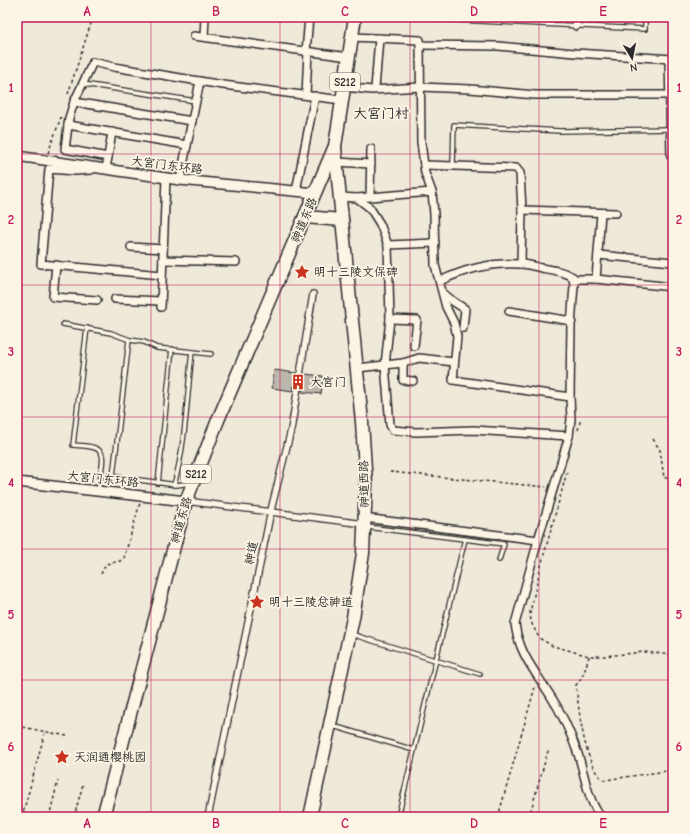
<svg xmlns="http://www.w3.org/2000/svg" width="690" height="834" viewBox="0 0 690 834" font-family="'Comic Neue','LXGW WenKai TC',sans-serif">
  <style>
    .building { fill: #bcb7ac; stroke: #2b2b2b }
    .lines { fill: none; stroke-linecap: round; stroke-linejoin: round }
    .service-casing { stroke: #2b2b2b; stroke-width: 6 }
    .pedestrian-casing { stroke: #2b2b2b; stroke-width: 8 }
    .minor-casing { stroke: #2b2b2b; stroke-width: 10 }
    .tertiary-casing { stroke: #2b2b2b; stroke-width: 12 }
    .primary-casing { stroke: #2b2b2b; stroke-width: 15 }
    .path { stroke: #2b2b2b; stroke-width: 1.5; stroke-dasharray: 3 3; stroke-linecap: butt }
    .service { stroke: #fcf5e5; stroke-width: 3.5 }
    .pedestrian { stroke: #fcf5e5; stroke-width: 5.5 }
    .minor { stroke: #fcf5e5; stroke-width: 7 }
    .tertiary { stroke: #fcf5e5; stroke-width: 9 }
    .primary { stroke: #fcf5e5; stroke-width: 12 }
    .grid { fill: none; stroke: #c2185b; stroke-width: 1; stroke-opacity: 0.55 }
    .labels { text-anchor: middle; stroke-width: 3.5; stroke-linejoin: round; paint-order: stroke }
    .shield { fill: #fcf5e5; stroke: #6a6863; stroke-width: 1 }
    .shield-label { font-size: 11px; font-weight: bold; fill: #2b2b2b }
    .street-label { font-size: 12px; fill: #2b2b2b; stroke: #fcf5e5 }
    .poi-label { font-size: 12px; fill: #2b2b2b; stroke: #fcf5e5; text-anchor: start }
    .quarter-label { font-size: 14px; fill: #2b2b2b; stroke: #fcf5e5 }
    .neatline { fill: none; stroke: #c2185b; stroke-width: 1.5 }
    .grid-label { font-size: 13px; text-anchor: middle; font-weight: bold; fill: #c2185b }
  </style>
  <rect width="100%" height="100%" fill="#efe9da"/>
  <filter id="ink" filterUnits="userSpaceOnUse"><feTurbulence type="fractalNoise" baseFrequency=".025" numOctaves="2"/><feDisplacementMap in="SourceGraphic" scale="8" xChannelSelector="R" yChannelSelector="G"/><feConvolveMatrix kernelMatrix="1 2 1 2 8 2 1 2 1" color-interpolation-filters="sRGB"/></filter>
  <g filter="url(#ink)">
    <g class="building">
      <path d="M 274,370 L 296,373 L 293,391 L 272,388 Z"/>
      <path d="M 304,374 L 323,376 L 321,394 L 302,392 Z"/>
    </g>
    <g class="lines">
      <g class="service-casing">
        <g id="service">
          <path d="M 436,17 L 436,19 L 645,29 L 645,17"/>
          <path d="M 83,84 L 196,101"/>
          <path d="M 453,166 L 454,125 L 560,131 L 670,129"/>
          <path d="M 17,239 L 19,243 L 17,267"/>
          <path d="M 63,324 L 111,333 L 130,340 L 144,342 L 157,348 L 211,354"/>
          <path d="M 87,328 L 73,445 C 82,446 100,445 102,455 C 104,460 101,469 101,475 L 177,485 L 190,483"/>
          <path d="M 113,476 L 129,340"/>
          <path d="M 158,483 L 172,349"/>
          <path d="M 174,485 C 186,444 187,394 192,352"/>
          <path d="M 98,491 L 101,475"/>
          <path d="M 367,527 L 504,544 L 499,560"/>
          <path d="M 351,634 L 480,674"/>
          <path d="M 333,726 L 414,750"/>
          <path d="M 398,817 L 465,539"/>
        </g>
      </g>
      <g class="pedestrian-casing">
        <g id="pedestrian">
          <path d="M 186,501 L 364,524"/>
          <path d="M 208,817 L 272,506 L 291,430 L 313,294"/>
        </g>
      </g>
      <g class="minor-casing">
        <g id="minor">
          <path d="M 576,26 L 577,17"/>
          <path d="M 194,36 L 349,57"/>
          <path d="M 204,37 L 205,17"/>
          <path d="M 352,37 L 420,40 L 420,45 L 498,46 L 575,53 L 673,59"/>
          <path d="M 420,45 L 421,142 L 425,173 L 432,192 L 434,214 L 435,265 L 446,307 L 454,323 L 457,336 L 453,380 L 570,397"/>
          <path d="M 306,52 L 309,17"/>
          <path d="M 669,59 L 671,156"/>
          <path d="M 344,87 L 372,90 L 420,87 L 470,89 L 535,95 L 673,95"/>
          <path d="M 375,89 L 379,38"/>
          <path d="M 306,95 L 308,52"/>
          <path d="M 74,102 L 192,121"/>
          <path d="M 68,125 L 187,145"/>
          <path d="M 108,157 L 112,132"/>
          <path d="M 336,162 L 371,164"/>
          <path d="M 424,165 L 516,168 L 520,173 L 522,210 L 521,264"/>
          <path d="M 101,169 L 106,169 L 108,157 L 65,149 L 69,118 L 74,102 L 93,62 L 114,67 L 223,85 L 342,100"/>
          <path d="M 91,170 L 75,171 L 49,169 L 41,264 L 162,275"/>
          <path d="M 180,180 L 200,81"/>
          <path d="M 296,191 L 315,96"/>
          <path d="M 340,197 L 357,198 L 370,208 L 380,224 L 388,245 L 390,319 L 385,365 L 390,425 L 393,430 L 416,432 L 473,430 L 569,436 L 571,419 L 570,397 L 571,325 L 574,285 L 573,277 C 563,271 553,270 541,268 C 534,266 527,264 520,264 C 492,262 465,269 440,281"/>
          <path d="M 370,197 L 371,149"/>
          <path d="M 357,198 L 432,192"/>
          <path d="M 522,210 L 616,213"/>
          <path d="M 388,245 L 435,243"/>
          <path d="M 131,247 L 163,249"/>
          <path d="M 598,255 L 673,262"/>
          <path d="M 163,260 L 236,262"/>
          <path d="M 56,265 L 53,297 L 97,300"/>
          <path d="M 573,279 L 596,279 L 601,213"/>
          <path d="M 596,279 L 673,287"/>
          <path d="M 443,293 L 454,302 L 465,309 L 463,328"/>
          <path d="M 115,299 L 161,301"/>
          <path d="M 161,307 L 166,178"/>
          <path d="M 509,311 L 572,321"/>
          <path d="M 390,319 L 417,320 L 414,346"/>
          <path d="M 403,363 L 419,358 L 454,362"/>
          <path d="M 357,368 L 403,363 L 403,380 L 413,381"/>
          <path d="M 569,436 L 538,540 L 515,624 C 519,654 535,671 550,695 C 562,713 571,734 578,754 C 585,775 587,799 601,817"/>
          <path d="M 364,518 L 538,540"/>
        </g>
      </g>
      <g class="tertiary-casing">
        <g id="tertiary">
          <path d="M 17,156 L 180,180 L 315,193"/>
          <path d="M 17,482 L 186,501"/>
        </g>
      </g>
      <g class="primary-casing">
        <g id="primary">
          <path d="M 305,217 L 342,220"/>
          <path d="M 103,817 L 186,501 L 218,420 L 335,146 L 355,17"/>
          <path d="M 310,817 L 353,618 L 363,553 L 366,484 L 362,422 L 335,148"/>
        </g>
      </g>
      <g class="path">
        <path d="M 68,94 L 93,17"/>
        <path d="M 48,153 L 61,117"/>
        <path d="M 578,430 L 580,422 L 578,421"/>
        <path d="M 653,439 L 660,450 L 664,478 L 673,477"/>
        <path d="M 390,472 L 546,487"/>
        <path d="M 567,472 L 542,562 L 530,612 L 531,622 L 539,638 L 553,646 L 589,656 L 605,656 L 644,652 L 673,655"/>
        <path d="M 101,574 L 106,564 L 120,561 L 124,558 L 140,503"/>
        <path d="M 589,656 C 586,667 584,676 576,685 C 578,704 585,773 605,780 L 673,770"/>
        <path d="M 17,726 L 67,736"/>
        <path d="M 17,731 L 18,726"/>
        <path d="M 22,817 L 45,732"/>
        <path d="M 49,817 L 58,781"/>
        <path d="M 74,817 L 83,784"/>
        <path d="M 498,817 L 535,687"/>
        <path d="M 529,817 L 548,751"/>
      </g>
      <use href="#service" class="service"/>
      <use href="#pedestrian" class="pedestrian"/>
      <use href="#minor" class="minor"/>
      <use href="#tertiary" class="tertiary"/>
      <use href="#primary" class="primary"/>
    </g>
  </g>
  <path class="grid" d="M 151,17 L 151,817M 280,17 L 280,817M 410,17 L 410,817M 539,17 L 539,817M 17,154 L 673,154M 17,285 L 673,285M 17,417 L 673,417M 17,549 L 673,549M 17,680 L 673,680"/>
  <defs>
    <g id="sight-bare" transform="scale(1.2)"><path d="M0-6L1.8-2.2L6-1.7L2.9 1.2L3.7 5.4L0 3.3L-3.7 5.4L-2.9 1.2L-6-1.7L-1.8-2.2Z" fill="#c8321e" stroke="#fcf5e5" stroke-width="2.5" paint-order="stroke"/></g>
    <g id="building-bare" transform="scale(1.2)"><path d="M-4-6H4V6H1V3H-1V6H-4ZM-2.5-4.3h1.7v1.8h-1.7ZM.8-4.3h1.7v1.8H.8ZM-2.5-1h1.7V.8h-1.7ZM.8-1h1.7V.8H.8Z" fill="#c8321e" stroke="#fcf5e5" stroke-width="2.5" paint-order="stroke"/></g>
  </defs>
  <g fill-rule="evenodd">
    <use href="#sight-bare" x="302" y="272"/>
    <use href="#building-bare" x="298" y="382"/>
    <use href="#sight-bare" x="257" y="602"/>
    <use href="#sight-bare" x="62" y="757"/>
  </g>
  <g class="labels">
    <g class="shield">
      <rect x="330" y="73" width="30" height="18" rx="3"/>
      <rect x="181" y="465" width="30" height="18" rx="3"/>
    </g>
    <g class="shield-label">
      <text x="345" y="86">S212</text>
      <text x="196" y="478">S212</text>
    </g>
    <g class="street-label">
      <text transform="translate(167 165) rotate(7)" y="4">大宫门东环路</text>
      <text transform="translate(304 220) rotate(-67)" y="4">神道东路</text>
      <text transform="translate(103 479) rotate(6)" y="4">大宫门东环路</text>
      <text transform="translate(364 484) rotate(-91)" y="4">神道西路</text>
      <text transform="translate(181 520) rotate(-74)" y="4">神道东路</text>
      <text transform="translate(251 553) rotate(-78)" y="4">神道</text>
    </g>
    <g class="poi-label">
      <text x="314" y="276">明十三陵文保碑</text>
      <text x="310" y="386">大宫门</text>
      <text x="269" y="606">明十三陵总神道</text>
      <text x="74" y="761">天润通樱桃园</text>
    </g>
    <g class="quarter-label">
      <text x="381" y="118">大宫门村</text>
    </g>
  </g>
  <rect width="690" height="834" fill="none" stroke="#fcf5e5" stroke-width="44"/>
  <g transform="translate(632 58) rotate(170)" stroke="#fcf5e5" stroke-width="3" paint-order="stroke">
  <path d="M0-3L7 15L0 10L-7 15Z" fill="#2b2b2b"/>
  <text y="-6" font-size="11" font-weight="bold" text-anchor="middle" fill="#2b2b2b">N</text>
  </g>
  <rect x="22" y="22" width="646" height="790" class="neatline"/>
  <g class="grid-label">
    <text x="87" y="16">A</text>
    <text x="216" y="16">B</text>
    <text x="345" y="16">C</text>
    <text x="474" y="16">D</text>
    <text x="603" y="16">E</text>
    <text x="11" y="92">1</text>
    <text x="679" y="92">1</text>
    <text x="11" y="224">2</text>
    <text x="679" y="224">2</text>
    <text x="11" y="356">3</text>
    <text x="679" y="356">3</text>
    <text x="11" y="487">4</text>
    <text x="679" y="487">4</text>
    <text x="11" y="619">5</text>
    <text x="679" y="619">5</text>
    <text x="11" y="751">6</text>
    <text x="679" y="751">6</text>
    <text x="87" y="828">A</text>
    <text x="216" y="828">B</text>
    <text x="345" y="828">C</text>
    <text x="474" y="828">D</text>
    <text x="603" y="828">E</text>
  </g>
</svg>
